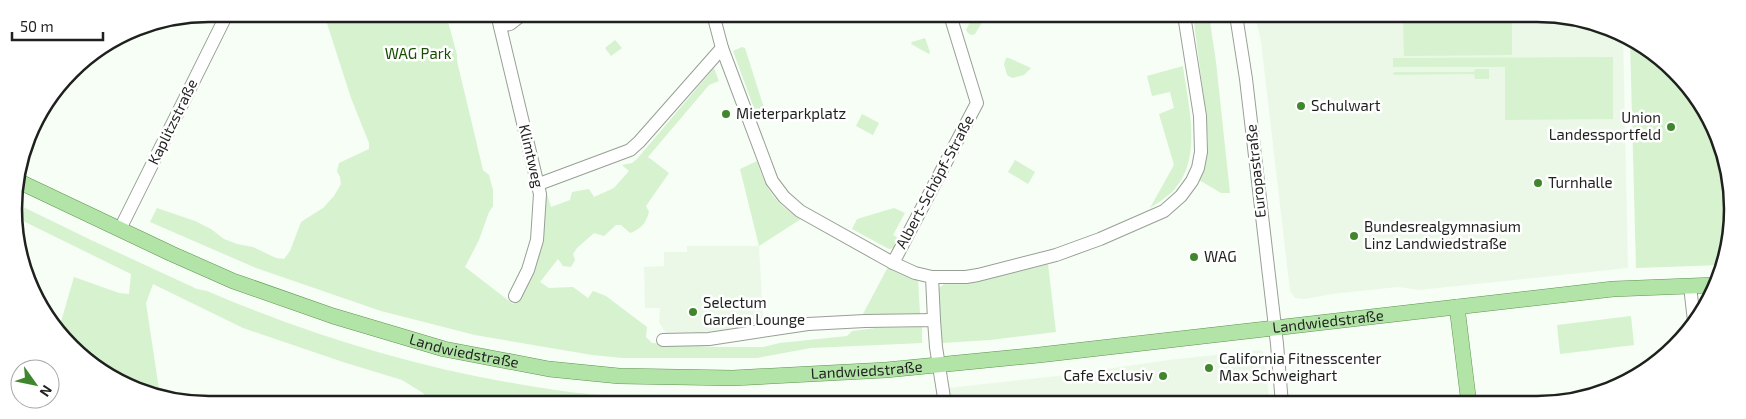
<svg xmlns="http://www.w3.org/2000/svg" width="1746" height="419" viewBox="0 0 1746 419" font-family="'Exo 2',sans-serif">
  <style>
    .built { fill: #ebf8e7 }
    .green { fill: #d6f2cf }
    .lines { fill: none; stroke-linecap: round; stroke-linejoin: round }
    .minor-casing { stroke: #989f96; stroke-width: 14 }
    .major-casing { stroke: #5f9451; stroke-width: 16 }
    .minor { stroke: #fff; stroke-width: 12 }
    .major { stroke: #b3e4a7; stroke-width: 15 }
    .poi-dot { fill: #40862c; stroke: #fff; stroke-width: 2 }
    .labels { text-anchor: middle; stroke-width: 5; stroke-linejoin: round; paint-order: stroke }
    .park-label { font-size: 15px; fill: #184e03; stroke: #fff }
    .poi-label { font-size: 15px; fill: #1f211e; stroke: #fff; text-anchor: start }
    .street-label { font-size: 15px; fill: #1f211e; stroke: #fff }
    .rim { fill: none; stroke: #1f211e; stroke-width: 2.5 }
  </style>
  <rect width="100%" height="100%" fill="#f6fef5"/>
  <g class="built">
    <path d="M 1255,15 L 1562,15 L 1623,36 L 1628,268 L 1419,290 L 1398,287 L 1332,294 L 1305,299 L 1295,298 L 1290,291 L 1261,42 Z"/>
    <path d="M 687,246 L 759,246 L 763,318 L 751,328 L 710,334 L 667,335 L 659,322 L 660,308 L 645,308 L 644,267 L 664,266 L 664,252 L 687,252 Z"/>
    <path d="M 1260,350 L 1263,352 L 1264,356 L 1270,404 L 950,404 L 948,388 L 1057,376 L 1169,360 Z"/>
  </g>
  <g class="green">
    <path d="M 324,14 L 446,14 L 457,55 L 457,61 L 483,170 L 489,175 L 493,190 L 493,206 L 489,212 L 479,240 L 465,267 L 513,304 L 522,292 L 544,191 L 546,191 L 551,207 L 570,200 L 572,192 L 589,189 L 594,197 L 614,188 L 629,171 L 622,165 L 632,163 L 637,159 L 714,68 L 719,81 L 709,85 L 648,157 L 669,173 L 646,206 L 649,212 C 646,223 641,229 630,233 L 621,225 L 616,225 L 604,236 L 594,233 L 577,248 L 573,254 L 575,260 L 571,267 L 563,266 L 558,259 L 540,282 L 549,288 L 573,287 L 588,298 L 593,291 L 606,296 L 647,327 L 646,337 L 652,343 L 714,347 L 763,347 L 780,343 L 847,336 L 852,331 L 876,328 L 922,327 L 922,343 L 811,348 L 757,358 L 623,358 L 592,355 L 475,335 L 381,311 L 256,268 L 150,222 L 157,208 L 195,221 L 211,229 L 224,239 L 237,244 L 253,247 L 276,258 L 284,259 L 290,251 L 301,222 L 323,208 L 334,196 L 341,184 L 340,177 L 337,171 L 339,163 L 369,149 L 369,143 L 351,98 Z"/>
    <path d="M 1193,15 L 1209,15 L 1216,62 L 1230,193 L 1221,193 L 1199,180 L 1206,160 L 1208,144 L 1206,115 Z"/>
    <path d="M 975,18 L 980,21 L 981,24 L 975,34 L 971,35 L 968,33 L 966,30 L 971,20 Z"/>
    <path d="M 1512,20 L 1512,55 L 1404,56 L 1403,21 Z"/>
    <path d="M 925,38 L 930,52 L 929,54 L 911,44 L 912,42 Z"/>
    <path d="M 1630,39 L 1635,40 L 1692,91 L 1726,159 L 1731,235 L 1721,265 L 1636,268 Z"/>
    <path d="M 615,40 L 622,48 L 611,56 L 605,48 Z"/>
    <path d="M 742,47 L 745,48 L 764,108 L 755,111 L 733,51 Z"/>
    <path d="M 1613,57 L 1613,119 L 1505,120 L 1505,67 L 1393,67 L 1393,58 Z"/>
    <path d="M 1006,58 L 1009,58 L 1031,68 L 1024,75 L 1012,78 L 1007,75 L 1004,64 Z"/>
    <path d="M 1183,66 C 1188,106 1204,160 1172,192 C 1165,198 1158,203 1150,208 L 1174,165 L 1159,114 L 1174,108 L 1170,92 L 1152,96 L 1147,76 Z"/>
    <path d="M 1475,69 L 1489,69 L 1489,79 L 1475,79 L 1474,74 L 1393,75 L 1394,72 L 1474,72 Z"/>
    <path d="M 862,114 L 879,123 L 873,135 L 856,126 Z"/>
    <path d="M 1015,160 L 1035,172 L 1028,184 L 1008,172 Z"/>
    <path d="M 757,161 C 767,191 774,202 801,219 L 759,246 L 740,169 Z"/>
    <path d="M 15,203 L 91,240 L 197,289 L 207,291 C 307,334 411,366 518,384 C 542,388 566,392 589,394 C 646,399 703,398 759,397 L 763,404 L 429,404 L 423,393 L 402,380 L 343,362 L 243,328 L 153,284 L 146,303 L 160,396 L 111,379 L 58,332 L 74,277 L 119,293 L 129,294 L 131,274 L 17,218 Z"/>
    <path d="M 894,208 L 905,213 L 893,235 L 898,238 L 894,248 L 889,249 L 852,229 L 857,219 Z"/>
    <path d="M 1048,264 L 1056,332 L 990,340 L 942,343 L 938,289 L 944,284 L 983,280 Z"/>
    <path d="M 889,265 L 918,279 L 920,314 L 863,316 L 863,314 Z"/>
    <path d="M 1631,316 L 1634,345 L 1560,354 L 1557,325 Z"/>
  </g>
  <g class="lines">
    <g class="minor-casing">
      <g id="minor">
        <path d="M 497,14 L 540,194 L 537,240 L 528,270 L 515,296"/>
        <path d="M 713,14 L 722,48 L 772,181 L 784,197 L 800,211 L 893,263 L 915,273 L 932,277 L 966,277 L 978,275 L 1056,255 L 1100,239 L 1164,211 L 1181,196 L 1192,181 L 1198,168 L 1201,152 L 1200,116 L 1184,15"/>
        <path d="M 1236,15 L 1246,79 L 1277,344 L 1282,404"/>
        <path d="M 500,26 L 510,24 L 523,14"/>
        <path d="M 539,184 L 630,150 L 639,142 L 722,48"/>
        <path d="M 120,229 L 227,14"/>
        <path d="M 893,263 L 977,103 L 950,15"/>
        <path d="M 932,277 L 934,320"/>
        <path d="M 1690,286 L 1694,321"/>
        <path d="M 663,340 L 709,339 L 808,324 L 865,321 L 934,320 L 936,347 L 945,404"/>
      </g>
    </g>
    <g class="major-casing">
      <g id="major">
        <path id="s1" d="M 18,181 L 172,254 L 233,281 L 333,316 L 444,349 L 549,369 L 619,376 L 733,378 L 886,370 L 1039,355 L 1613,289 L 1715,285"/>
        <path d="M 1457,307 L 1469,404"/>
      </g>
    </g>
    <use href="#minor" class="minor"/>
    <use href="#major" class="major"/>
  </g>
  <g class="poi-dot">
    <circle cx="1301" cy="106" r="5"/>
    <circle cx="726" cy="114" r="5"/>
    <circle cx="1671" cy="127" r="5"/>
    <circle cx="1538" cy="183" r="5"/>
    <circle cx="1354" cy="236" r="5"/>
    <circle cx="1194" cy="257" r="5"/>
    <circle cx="693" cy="312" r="5"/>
    <circle cx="1209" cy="368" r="5"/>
    <circle cx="1163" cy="376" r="5"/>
  </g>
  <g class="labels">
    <g class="park-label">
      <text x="418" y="59">WAG Park</text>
    </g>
    <g class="poi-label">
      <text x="1311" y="111">Schulwart</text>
      <text x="736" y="119">Mieterparkplatz</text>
      <text x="1661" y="123" text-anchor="end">Union<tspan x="1661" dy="17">Landessportfeld</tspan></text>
      <text x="1548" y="188">Turnhalle</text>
      <text x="1364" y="232">Bundesrealgymnasium<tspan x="1364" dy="17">Linz Landwiedstraße</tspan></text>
      <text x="1204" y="262">WAG</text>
      <text x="703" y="308">Selectum<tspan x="703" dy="17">Garden Lounge</tspan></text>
      <text x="1219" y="364">California Fitnesscenter<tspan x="1219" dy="17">Max Schweighart</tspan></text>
      <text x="1153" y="381" text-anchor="end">Cafe Exclusiv</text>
    </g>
    <g class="street-label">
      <text transform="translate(173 122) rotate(-64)" y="5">Kaplitzstraße</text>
      <text transform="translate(531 156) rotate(77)" y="5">Klimtweg</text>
      <text transform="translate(1256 171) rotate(-96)" y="5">Europastraße</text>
      <text transform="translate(935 182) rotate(-62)" y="5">Albert-Schöpf-Straße</text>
      <text dy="5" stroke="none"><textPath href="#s1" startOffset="1348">Landwiedstraße</textPath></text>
      <text dy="5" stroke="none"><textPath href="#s1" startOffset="479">Landwiedstraße</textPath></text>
      <text dy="5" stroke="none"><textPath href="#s1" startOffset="884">Landwiedstraße</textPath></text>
    </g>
  </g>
  <path d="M0 0H1746V419H0ZM209 22H1537A187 187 0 0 1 1724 209V209A187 187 0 0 1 1537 396H209A187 187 0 0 1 22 209V209A187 187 0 0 1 209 22Z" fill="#fff" fill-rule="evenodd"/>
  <path class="rim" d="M209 22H1537A187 187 0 0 1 1724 209V209A187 187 0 0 1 1537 396H209A187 187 0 0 1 22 209V209A187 187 0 0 1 209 22Z"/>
  <g transform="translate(35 384) rotate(123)"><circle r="24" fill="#ffffff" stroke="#a5a6a5"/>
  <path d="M0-4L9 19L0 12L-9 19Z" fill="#40862c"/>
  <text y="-8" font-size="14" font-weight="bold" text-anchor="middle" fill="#1f211e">N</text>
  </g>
  <path d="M12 32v8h91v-8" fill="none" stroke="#1f211e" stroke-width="2.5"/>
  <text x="20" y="32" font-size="15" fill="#1f211e" stroke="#ffffff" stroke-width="4" paint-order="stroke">50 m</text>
</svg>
